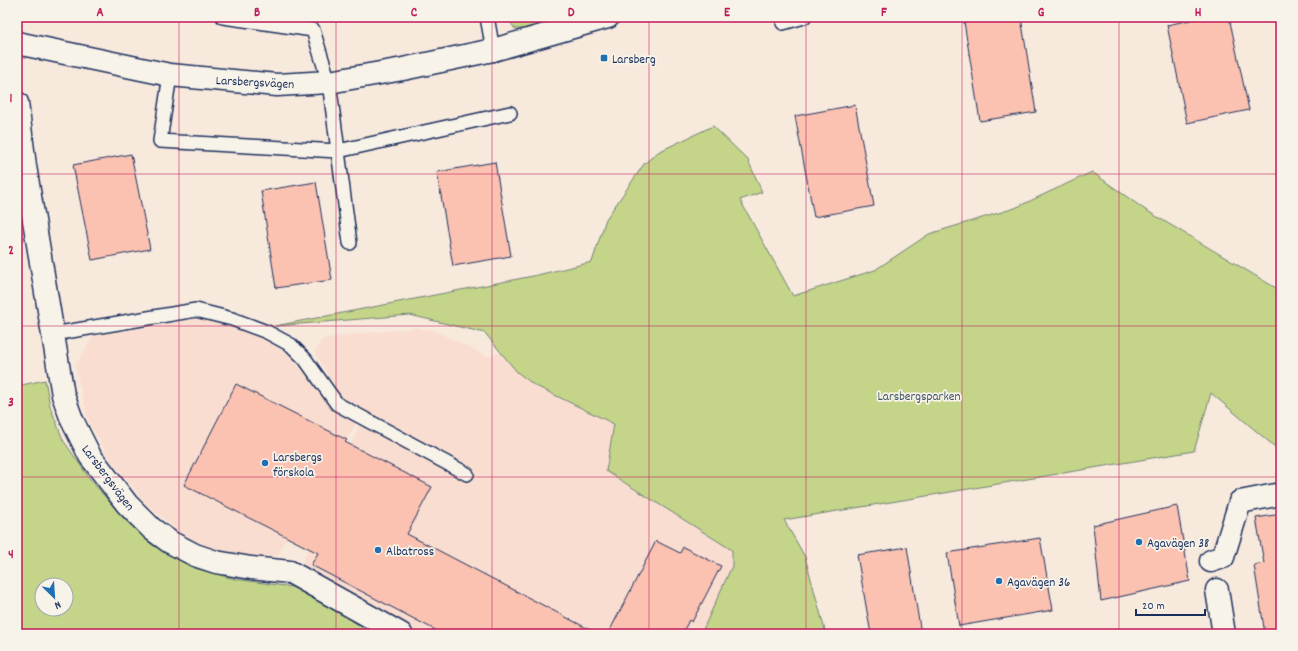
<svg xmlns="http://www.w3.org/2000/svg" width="1298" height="651" viewBox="0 0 1298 651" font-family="Dekko,sans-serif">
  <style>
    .built { fill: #f9ddd0 }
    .green { fill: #c4d58a; stroke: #708274; fill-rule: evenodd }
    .building { fill: #fbc2b1; stroke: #1b2f5e }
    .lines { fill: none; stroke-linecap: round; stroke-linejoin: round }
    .lane-casing { stroke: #1b2f5e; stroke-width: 16 }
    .street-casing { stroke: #1b2f5e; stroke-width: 25 }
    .secondary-casing { stroke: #1b2f5e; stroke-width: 25 }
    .lane { stroke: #f7f3e8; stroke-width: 13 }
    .street { stroke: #f7f3e8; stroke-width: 22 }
    .secondary { stroke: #f7f3e8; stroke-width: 22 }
    .grid { fill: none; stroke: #c2185b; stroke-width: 1; stroke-opacity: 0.55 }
    .poi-dot { fill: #1f6fb2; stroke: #f7f3e8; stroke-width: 1.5 }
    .labels { text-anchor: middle; stroke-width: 3.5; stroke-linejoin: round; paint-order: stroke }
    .poi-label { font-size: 13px; fill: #1b2f5e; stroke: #f7f3e8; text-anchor: start }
    .street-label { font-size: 13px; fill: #1b2f5e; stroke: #f7f3e8 }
    .park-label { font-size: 13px; fill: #455869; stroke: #f7f3e8 }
    .neatline { fill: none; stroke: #c2185b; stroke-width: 1.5 }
    .grid-label { font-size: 13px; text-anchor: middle; font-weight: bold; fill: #c2185b }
  </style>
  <rect width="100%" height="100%" fill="#f8e9dd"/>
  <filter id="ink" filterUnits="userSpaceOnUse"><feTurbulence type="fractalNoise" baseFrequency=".025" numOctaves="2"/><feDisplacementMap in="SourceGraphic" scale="8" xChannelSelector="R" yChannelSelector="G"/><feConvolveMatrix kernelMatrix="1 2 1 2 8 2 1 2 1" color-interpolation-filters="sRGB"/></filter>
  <g filter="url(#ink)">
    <g class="built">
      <path d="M 197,319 L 221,322 L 247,332 L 267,341 L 290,356 L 315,385 L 328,406 L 357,420 L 347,440 L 236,384 L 184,485 L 286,538 L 277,557 L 247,555 L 223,551 L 187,538 L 147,505 L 129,483 L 110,460 L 88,420 L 75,366 L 93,336 Z"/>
      <path d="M 415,328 L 435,331 L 487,356 L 501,353 L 517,372 L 614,424 L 606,471 L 732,550 L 732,566 L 701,634 L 371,634 L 335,608 L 292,587 L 360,423 L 359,407 L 341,398 L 315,352 L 322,339 L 347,335 Z"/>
    </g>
    <g class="green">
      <path d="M 507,17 L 565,17 L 522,29 L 515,29 Z"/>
      <path d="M 713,126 L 748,160 L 762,192 L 740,200 L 793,296 L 875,270 L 929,234 L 1015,208 L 1092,172 L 1144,209 L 1281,291 L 1281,452 L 1211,393 L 1194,451 L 784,520 L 805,557 L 826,634 L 701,634 L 732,566 L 732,550 L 606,471 L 614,424 L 534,385 L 517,372 L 485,333 L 410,315 L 275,326 L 533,276 L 592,262 L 606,219 L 644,164 L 658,152 Z"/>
      <path d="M 45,380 L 50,406 L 63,440 L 90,479 L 124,519 L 151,544 L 194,568 L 235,579 L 292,587 L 335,608 L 371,634 L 17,634 L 17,386 ZM 42,585 L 66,585 L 66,609 L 42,609 Z"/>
    </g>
    <g class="building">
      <path d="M 996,17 L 1021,17 L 1036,112 L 980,121 L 964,22 Z"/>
      <path d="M 1204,17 L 1229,17 L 1249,110 L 1187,123 L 1167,25 Z"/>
      <path d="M 855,105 L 874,206 L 814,217 L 795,116 Z"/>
      <path d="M 131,154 L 150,249 L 92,260 L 73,165 Z"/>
      <path d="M 495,162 L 511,256 L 453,266 L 437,172 Z"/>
      <path d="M 316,182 L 332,280 L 276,288 L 261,191 Z"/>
      <path d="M 236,384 L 347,440 L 345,442 L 432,487 L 407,534 L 598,634 L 443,634 L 311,565 L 318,553 L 184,485 Z"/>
      <path d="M 1177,506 L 1190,581 L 1101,601 L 1093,525 Z"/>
      <path d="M 1281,514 L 1281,634 L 1265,634 L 1254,565 L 1264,563 L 1256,518 Z"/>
      <path d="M 1040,538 L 1053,610 L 959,626 L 947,553 Z"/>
      <path d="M 656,541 L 680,553 L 683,547 L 721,566 L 692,622 L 689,620 L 682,634 L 608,634 Z"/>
      <path d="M 907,547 L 921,634 L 871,634 L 857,555 Z"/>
    </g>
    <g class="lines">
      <g class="lane-casing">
        <g id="lane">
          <path d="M 223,17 L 313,30 L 329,82 L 350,243"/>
          <path d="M 487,17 L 493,50"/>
          <path d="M 783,23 L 804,17"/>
          <path d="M 170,75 L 160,141 L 338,151 L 510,113"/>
          <path d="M 53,334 L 196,310 L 232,319 L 267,332 L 291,345 L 305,359 L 337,404 L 467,474"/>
        </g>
      </g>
      <g class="street-casing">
        <g id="street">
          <path d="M 17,43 L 170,75 L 277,85 L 329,82 L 403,69 L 493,50"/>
          <path d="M 17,103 L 25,166 L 63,395 L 72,420 L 90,456 L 127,504 L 152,529 L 170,542 L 195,555 L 216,562 L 251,568 L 290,572 L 401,634"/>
          <path d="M 1211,561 L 1223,557 L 1240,502 L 1281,494"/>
          <path d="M 1217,590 L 1224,634"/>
        </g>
      </g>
      <g class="secondary-casing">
        <path id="secondary" d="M 493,50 L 608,17"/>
      </g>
      <use href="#lane" class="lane"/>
      <use href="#street" class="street"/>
      <use href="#secondary" class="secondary"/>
    </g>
  </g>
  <path class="grid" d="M 179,17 L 179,634M 336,17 L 336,634M 492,17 L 492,634M 649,17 L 649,634M 806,17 L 806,634M 962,17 L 962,634M 1119,17 L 1119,634M 17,174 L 1281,174M 17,326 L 1281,326M 17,477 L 1281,477"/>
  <g class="poi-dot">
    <rect x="600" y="54" width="8" height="8" rx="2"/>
    <circle cx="265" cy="463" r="4"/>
    <circle cx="1139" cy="542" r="4"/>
    <circle cx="378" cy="550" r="4"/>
    <circle cx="999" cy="581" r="4"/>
  </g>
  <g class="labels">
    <g class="poi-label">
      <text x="612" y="63">Larsberg</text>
      <text x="273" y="461">Larsbergs<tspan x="273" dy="15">förskola</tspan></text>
      <text x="1147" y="547">Agavägen 38</text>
      <text x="386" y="555">Albatross</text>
      <text x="1007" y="586">Agavägen 36</text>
    </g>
    <g class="street-label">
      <text transform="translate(255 81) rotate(3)" y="5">Larsbergsvägen</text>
      <text transform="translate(109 477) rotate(53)" y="5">Larsbergsvägen</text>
    </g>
    <g class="park-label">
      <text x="919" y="400">Larsbergsparken</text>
    </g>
  </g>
  <rect width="1298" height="651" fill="none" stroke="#f7f3e8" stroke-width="44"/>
  <g transform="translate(54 597) rotate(155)"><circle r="19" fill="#f7f3e8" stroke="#9fa5b1"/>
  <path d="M0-3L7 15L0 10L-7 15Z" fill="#1f6fb2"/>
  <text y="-6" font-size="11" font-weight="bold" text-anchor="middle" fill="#1b2f5e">N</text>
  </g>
  <path d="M1136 609v6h69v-6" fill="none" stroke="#1b2f5e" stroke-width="2"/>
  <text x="1142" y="609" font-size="12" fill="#1b2f5e" stroke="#f7f3e8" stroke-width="3" paint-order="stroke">20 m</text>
  <rect x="22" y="22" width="1254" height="607" class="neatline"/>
  <g class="grid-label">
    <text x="100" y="16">A</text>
    <text x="257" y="16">B</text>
    <text x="414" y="16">C</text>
    <text x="571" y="16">D</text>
    <text x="727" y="16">E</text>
    <text x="884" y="16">F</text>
    <text x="1041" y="16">G</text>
    <text x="1198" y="16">H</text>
    <text x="11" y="102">1</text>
    <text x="11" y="254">2</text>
    <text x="11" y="406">3</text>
    <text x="11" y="558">4</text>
  </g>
</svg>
